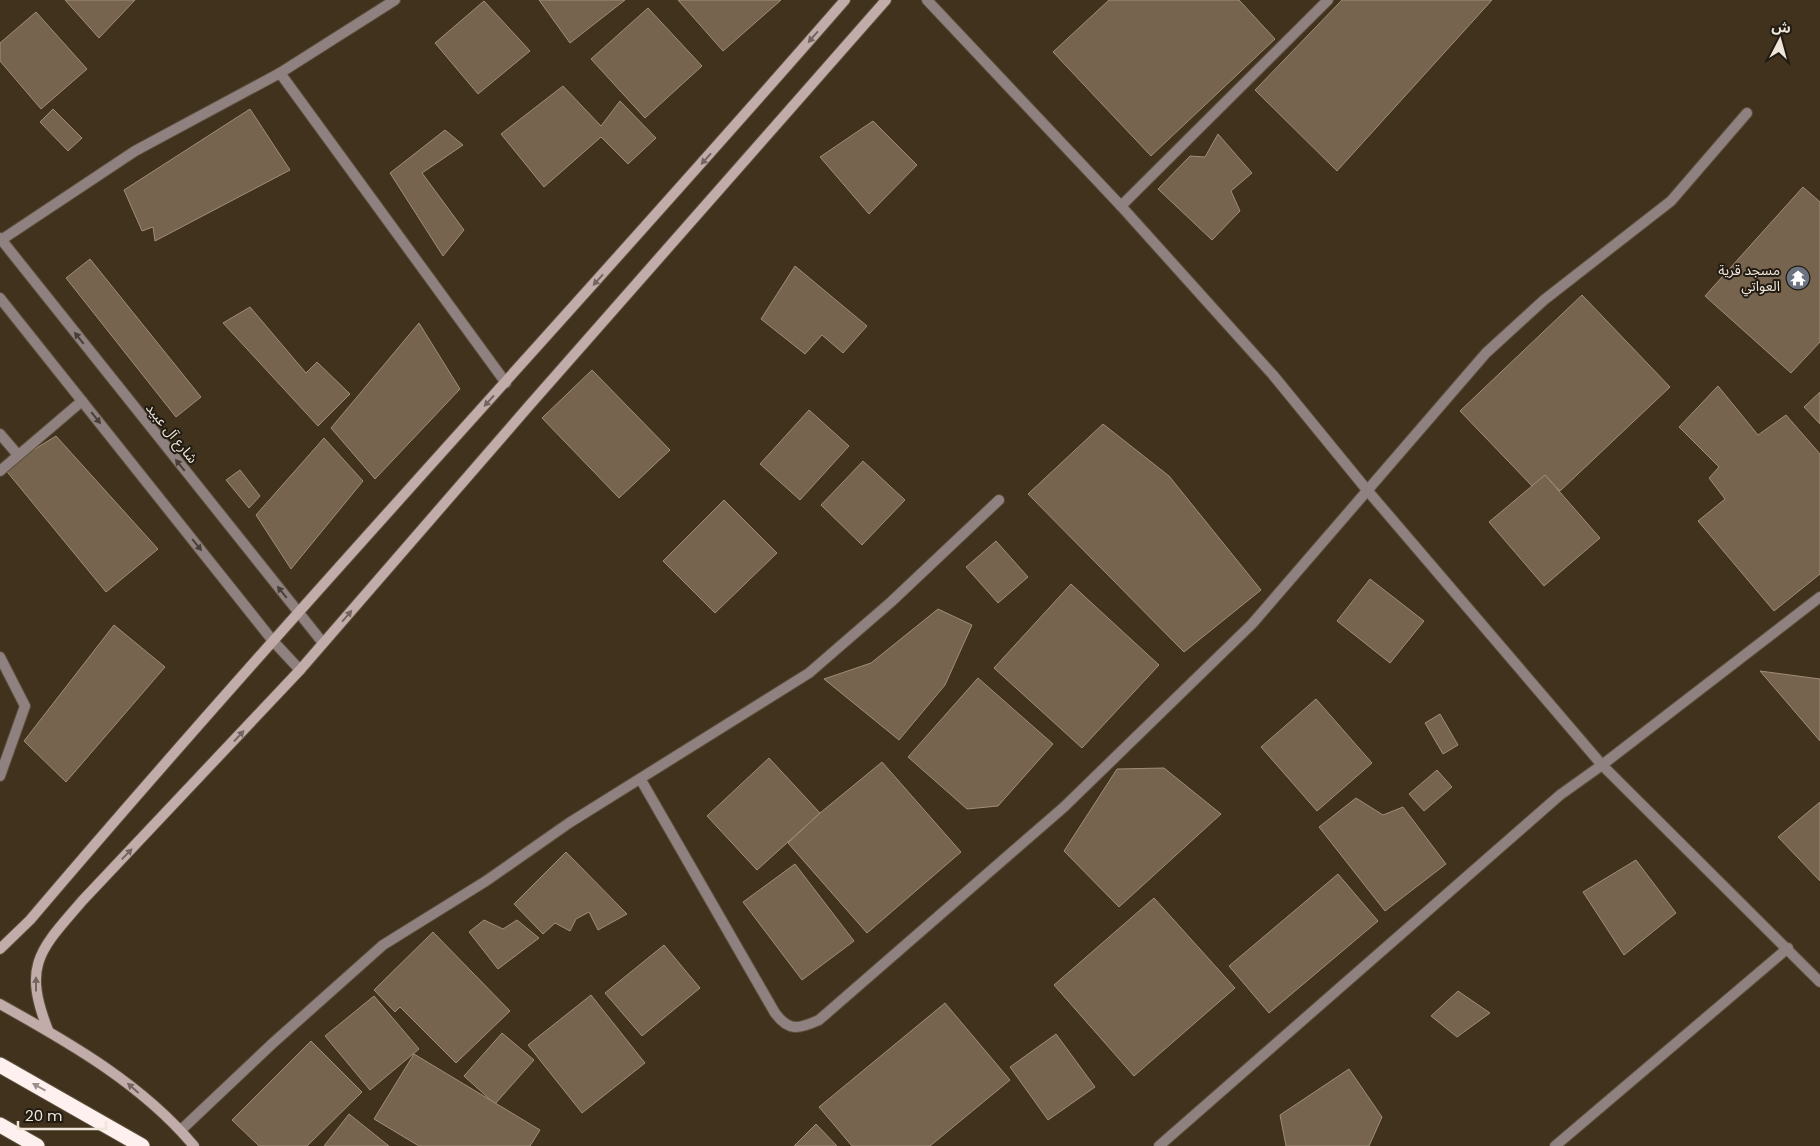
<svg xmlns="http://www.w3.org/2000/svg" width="1820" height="1146" viewBox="0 0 1820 1146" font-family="Poppins,'Noto Sans Arabic',sans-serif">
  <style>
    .building { fill: #76644f; stroke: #a18d77 }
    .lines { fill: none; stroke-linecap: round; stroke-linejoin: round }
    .lane-casing { stroke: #5c4f3b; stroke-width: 12 }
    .street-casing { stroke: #5c4f3b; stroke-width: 12 }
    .secondary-casing { stroke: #5c4f3b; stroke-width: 12 }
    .highway-casing { stroke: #5c4f3b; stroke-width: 17 }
    .lane { stroke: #8f817f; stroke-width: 10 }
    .street { stroke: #8f817f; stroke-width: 10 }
    .secondary { stroke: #c2aca9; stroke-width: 10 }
    .highway { stroke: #fef0ee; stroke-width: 15 }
    .oneway { fill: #72645e }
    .oneway2 { fill: #483f38 }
    .oneway3 { fill: #9b908b }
    .labels { text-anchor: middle; stroke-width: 4; stroke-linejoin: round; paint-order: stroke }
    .poi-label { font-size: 14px; fill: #efe6d9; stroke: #221b12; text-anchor: end }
    .street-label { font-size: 14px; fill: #efe6d9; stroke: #221b12 }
  </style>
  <rect width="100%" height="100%" fill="#40321d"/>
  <g class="building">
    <path d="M 65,0 L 135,0 L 99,38 Z"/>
    <path d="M 539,0 L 625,0 L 570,43 Z"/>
    <path d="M 678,0 L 781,0 L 723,51 Z"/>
    <path d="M 1109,0 L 1239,0 L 1275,39 L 1151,156 L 1053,52 Z"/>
    <path d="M 1342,0 L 1492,0 L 1337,171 L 1255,90 Z"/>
    <path d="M 484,1 L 530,51 L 478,94 L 435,43 Z"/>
    <path d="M 648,8 L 702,66 L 645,118 L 591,59 Z"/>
    <path d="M 36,12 L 87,69 L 41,109 L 0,61 L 0,43 Z"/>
    <path d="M 563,86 L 601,126 L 620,101 L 656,138 L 628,164 L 601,137 L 544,187 L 501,134 Z"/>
    <path d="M 53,109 L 82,138 L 68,151 L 40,122 Z"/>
    <path d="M 250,109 L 290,170 L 155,241 L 153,227 L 142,231 L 124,190 Z"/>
    <path d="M 873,121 L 917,165 L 869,214 L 820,157 Z"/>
    <path d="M 445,130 L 463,145 L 422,173 L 464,230 L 443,256 L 390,173 Z"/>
    <path d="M 1218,134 L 1252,173 L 1231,191 L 1240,211 L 1212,240 L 1158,189 L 1190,156 L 1205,157 Z"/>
    <path d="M 1803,187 L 1820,202 L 1820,342 L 1791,373 L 1705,296 Z"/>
    <path d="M 90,259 L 201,397 L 176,417 L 66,278 Z"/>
    <path d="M 795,266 L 867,326 L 843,353 L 822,335 L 805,354 L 761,319 Z"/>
    <path d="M 1582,295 L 1670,387 L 1560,491 L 1545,475 L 1533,487 L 1460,411 Z"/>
    <path d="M 250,307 L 306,373 L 317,362 L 350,394 L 318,426 L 223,323 Z"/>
    <path d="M 419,323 L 460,389 L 375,479 L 331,428 Z"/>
    <path d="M 592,370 L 670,450 L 619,498 L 542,418 Z"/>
    <path d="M 1718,386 L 1758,435 L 1786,415 L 1820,454 L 1820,574 L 1774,611 L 1698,521 L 1725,499 L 1709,478 L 1719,467 L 1679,427 Z"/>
    <path d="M 1820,392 L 1820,424 L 1804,407 Z"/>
    <path d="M 809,410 L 849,446 L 800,500 L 760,464 Z"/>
    <path d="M 1103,424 L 1169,476 L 1261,590 L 1184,652 L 1028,494 Z"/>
    <path d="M 56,436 L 158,549 L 106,592 L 4,468 Z"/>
    <path d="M 324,438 L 363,481 L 291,569 L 256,515 Z"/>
    <path d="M 863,461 L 905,500 L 862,545 L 821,505 Z"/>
    <path d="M 240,470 L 260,496 L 249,508 L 226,480 Z"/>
    <path d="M 1545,475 L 1600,538 L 1544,586 L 1489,522 Z"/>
    <path d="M 724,500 L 777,553 L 715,613 L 663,561 Z"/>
    <path d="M 996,541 L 1028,577 L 998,603 L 966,567 Z"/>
    <path d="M 1370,579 L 1424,621 L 1390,663 L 1337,621 Z"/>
    <path d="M 1071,584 L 1159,665 L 1082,748 L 994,668 Z"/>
    <path d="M 938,609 L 972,625 L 945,685 L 899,740 L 824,679 L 871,663 Z"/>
    <path d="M 114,625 L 165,667 L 66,782 L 24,741 Z"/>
    <path d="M 1760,671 L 1820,679 L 1820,741 Z"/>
    <path d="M 978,678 L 1053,744 L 998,806 L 967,809 L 908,757 Z"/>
    <path d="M 1316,699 L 1372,763 L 1317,811 L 1261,747 Z"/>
    <path d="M 1440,714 L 1458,745 L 1443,754 L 1425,723 Z"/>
    <path d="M 769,758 L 820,813 L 757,870 L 707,816 Z"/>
    <path d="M 882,762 L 961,852 L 867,933 L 788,843 L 820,813 Z"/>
    <path d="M 1164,768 L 1221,814 L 1119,907 L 1064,851 L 1117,769 Z"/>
    <path d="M 1437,770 L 1452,787 L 1424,811 L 1409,794 Z"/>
    <path d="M 1356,798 L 1383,815 L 1403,807 L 1446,864 L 1385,911 L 1319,827 Z"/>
    <path d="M 1820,802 L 1820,881 L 1778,837 Z"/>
    <path d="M 566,852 L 627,914 L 598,930 L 589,912 L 576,919 L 570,931 L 555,923 L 543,934 L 514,904 Z"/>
    <path d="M 1636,860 L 1676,913 L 1624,955 L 1583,892 Z"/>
    <path d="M 795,864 L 854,941 L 802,980 L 743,902 Z"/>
    <path d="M 1338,874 L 1378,921 L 1269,1013 L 1229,966 Z"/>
    <path d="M 1154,898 L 1235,988 L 1134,1076 L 1054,985 Z"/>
    <path d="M 484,920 L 503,929 L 517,920 L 539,938 L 498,969 L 469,932 Z"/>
    <path d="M 433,932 L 510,1011 L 456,1063 L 400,1007 L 395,1012 L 374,990 Z"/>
    <path d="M 664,945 L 700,988 L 642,1036 L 605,993 Z"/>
    <path d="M 1458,991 L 1490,1013 L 1457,1037 L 1431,1016 Z"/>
    <path d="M 591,995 L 645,1063 L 582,1113 L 528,1045 Z"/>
    <path d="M 374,996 L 419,1049 L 370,1090 L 325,1036 Z"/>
    <path d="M 945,1003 L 1010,1080 L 930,1146 L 852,1146 L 819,1107 Z"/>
    <path d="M 502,1033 L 534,1060 L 495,1104 L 464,1076 Z"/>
    <path d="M 1056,1034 L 1095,1087 L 1048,1120 L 1010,1067 Z"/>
    <path d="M 311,1041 L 362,1092 L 307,1146 L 259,1146 L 232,1120 Z"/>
    <path d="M 414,1054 L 540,1130 L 530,1146 L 419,1146 L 374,1119 Z"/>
    <path d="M 1349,1069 L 1382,1117 L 1369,1146 L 1286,1146 L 1280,1115 Z"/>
    <path d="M 349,1114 L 389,1146 L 324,1146 Z"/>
    <path d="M 816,1124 L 837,1146 L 794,1146 Z"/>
  </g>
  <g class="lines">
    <g class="lane-casing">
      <g id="lane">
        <path d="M 0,434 L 18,455"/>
        <path d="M 0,471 L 82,401"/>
        <path d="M 0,657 L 25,706 L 0,776"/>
      </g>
    </g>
    <g class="street-casing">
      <g id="street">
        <path d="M 927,0 L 1121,206 L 1273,375 L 1367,490 L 1602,765 L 1820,982"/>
        <path d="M 280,73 L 506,383"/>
        <path d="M 1121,206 L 1328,0"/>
        <path d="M 0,238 L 323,643"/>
        <path d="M 1,240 L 135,151 L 280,73 L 395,0"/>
        <path d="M 0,298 L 273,641 L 300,670"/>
        <path d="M 641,780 L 775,1013 C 789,1032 799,1029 819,1020 L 1064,807 L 1252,624 L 1486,353 L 1544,300 L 1671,201 L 1747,113"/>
        <path d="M 181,1130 L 273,1043 L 383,945 L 486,881 L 569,823 L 809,673 L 891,602 L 999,500"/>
        <path d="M 1159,1146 L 1560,795 L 1602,765 L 1820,597"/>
        <path d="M 1555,1146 L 1788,948"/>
      </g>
    </g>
    <g class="secondary-casing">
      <g id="secondary">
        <path d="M 0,949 L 30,920 C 295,608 576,309 845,0"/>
        <path d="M 0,1004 C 70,1043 142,1084 194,1146"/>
        <path d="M 48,1030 C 22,964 40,950 83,900 L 300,670 L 528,407 L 886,0"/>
      </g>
    </g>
    <g class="highway-casing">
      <g id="highway">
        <path d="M 0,1065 L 142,1146"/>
        <path d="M 0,1125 L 37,1146"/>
      </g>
    </g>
    <use href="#lane" class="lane"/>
    <use href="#street" class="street"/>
    <use href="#secondary" class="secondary"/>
    <use href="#highway" class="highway"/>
  </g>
  <defs><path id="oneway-solid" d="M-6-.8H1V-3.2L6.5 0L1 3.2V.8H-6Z" transform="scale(1.25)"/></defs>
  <g class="oneway">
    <use href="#oneway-solid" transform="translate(813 37) rotate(131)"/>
    <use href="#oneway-solid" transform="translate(706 159) rotate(132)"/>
    <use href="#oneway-solid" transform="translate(598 280) rotate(132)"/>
    <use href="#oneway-solid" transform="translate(489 401) rotate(132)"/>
    <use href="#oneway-solid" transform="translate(347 616) rotate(-49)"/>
    <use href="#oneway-solid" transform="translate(239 736) rotate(-47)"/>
    <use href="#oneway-solid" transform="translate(127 854) rotate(-46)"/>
    <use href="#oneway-solid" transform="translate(36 984) rotate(-90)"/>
    <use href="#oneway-solid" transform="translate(133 1088) rotate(-139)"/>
  </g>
  <g class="oneway2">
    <use href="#oneway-solid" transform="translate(79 338) rotate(-129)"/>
    <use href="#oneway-solid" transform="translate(96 418) rotate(51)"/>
    <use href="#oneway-solid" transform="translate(180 465) rotate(-129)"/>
    <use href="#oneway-solid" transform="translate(197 545) rotate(51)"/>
    <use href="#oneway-solid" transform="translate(282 592) rotate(-129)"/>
  </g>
  <use class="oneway3" href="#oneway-solid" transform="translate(39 1087) rotate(-151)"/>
  <defs>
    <g id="temple-disc" transform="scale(1.25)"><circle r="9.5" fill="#6b7280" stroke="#221b12"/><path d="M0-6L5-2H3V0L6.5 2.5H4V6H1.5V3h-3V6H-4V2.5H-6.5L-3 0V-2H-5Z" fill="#fff"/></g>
  </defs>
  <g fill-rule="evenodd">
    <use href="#temple-disc" x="1798" y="278"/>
  </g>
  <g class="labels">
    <g class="poi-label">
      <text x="1780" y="275">مسجد قرية<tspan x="1780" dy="16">العواتي</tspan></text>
    </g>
    <g class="street-label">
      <text transform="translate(172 433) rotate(51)" y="5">شارع آل عبيد</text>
    </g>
  </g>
  <g transform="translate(1780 40) rotate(6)" stroke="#221b12" stroke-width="4" paint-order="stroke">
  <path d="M0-4L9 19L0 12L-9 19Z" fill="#efe6d9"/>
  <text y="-8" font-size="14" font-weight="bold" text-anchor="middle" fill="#efe6d9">ش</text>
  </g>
  <path d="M18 1121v8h88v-8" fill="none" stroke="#efe6d9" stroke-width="2.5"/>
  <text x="25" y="1121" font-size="15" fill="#efe6d9" stroke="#221b12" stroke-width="4" paint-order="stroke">20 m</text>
</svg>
